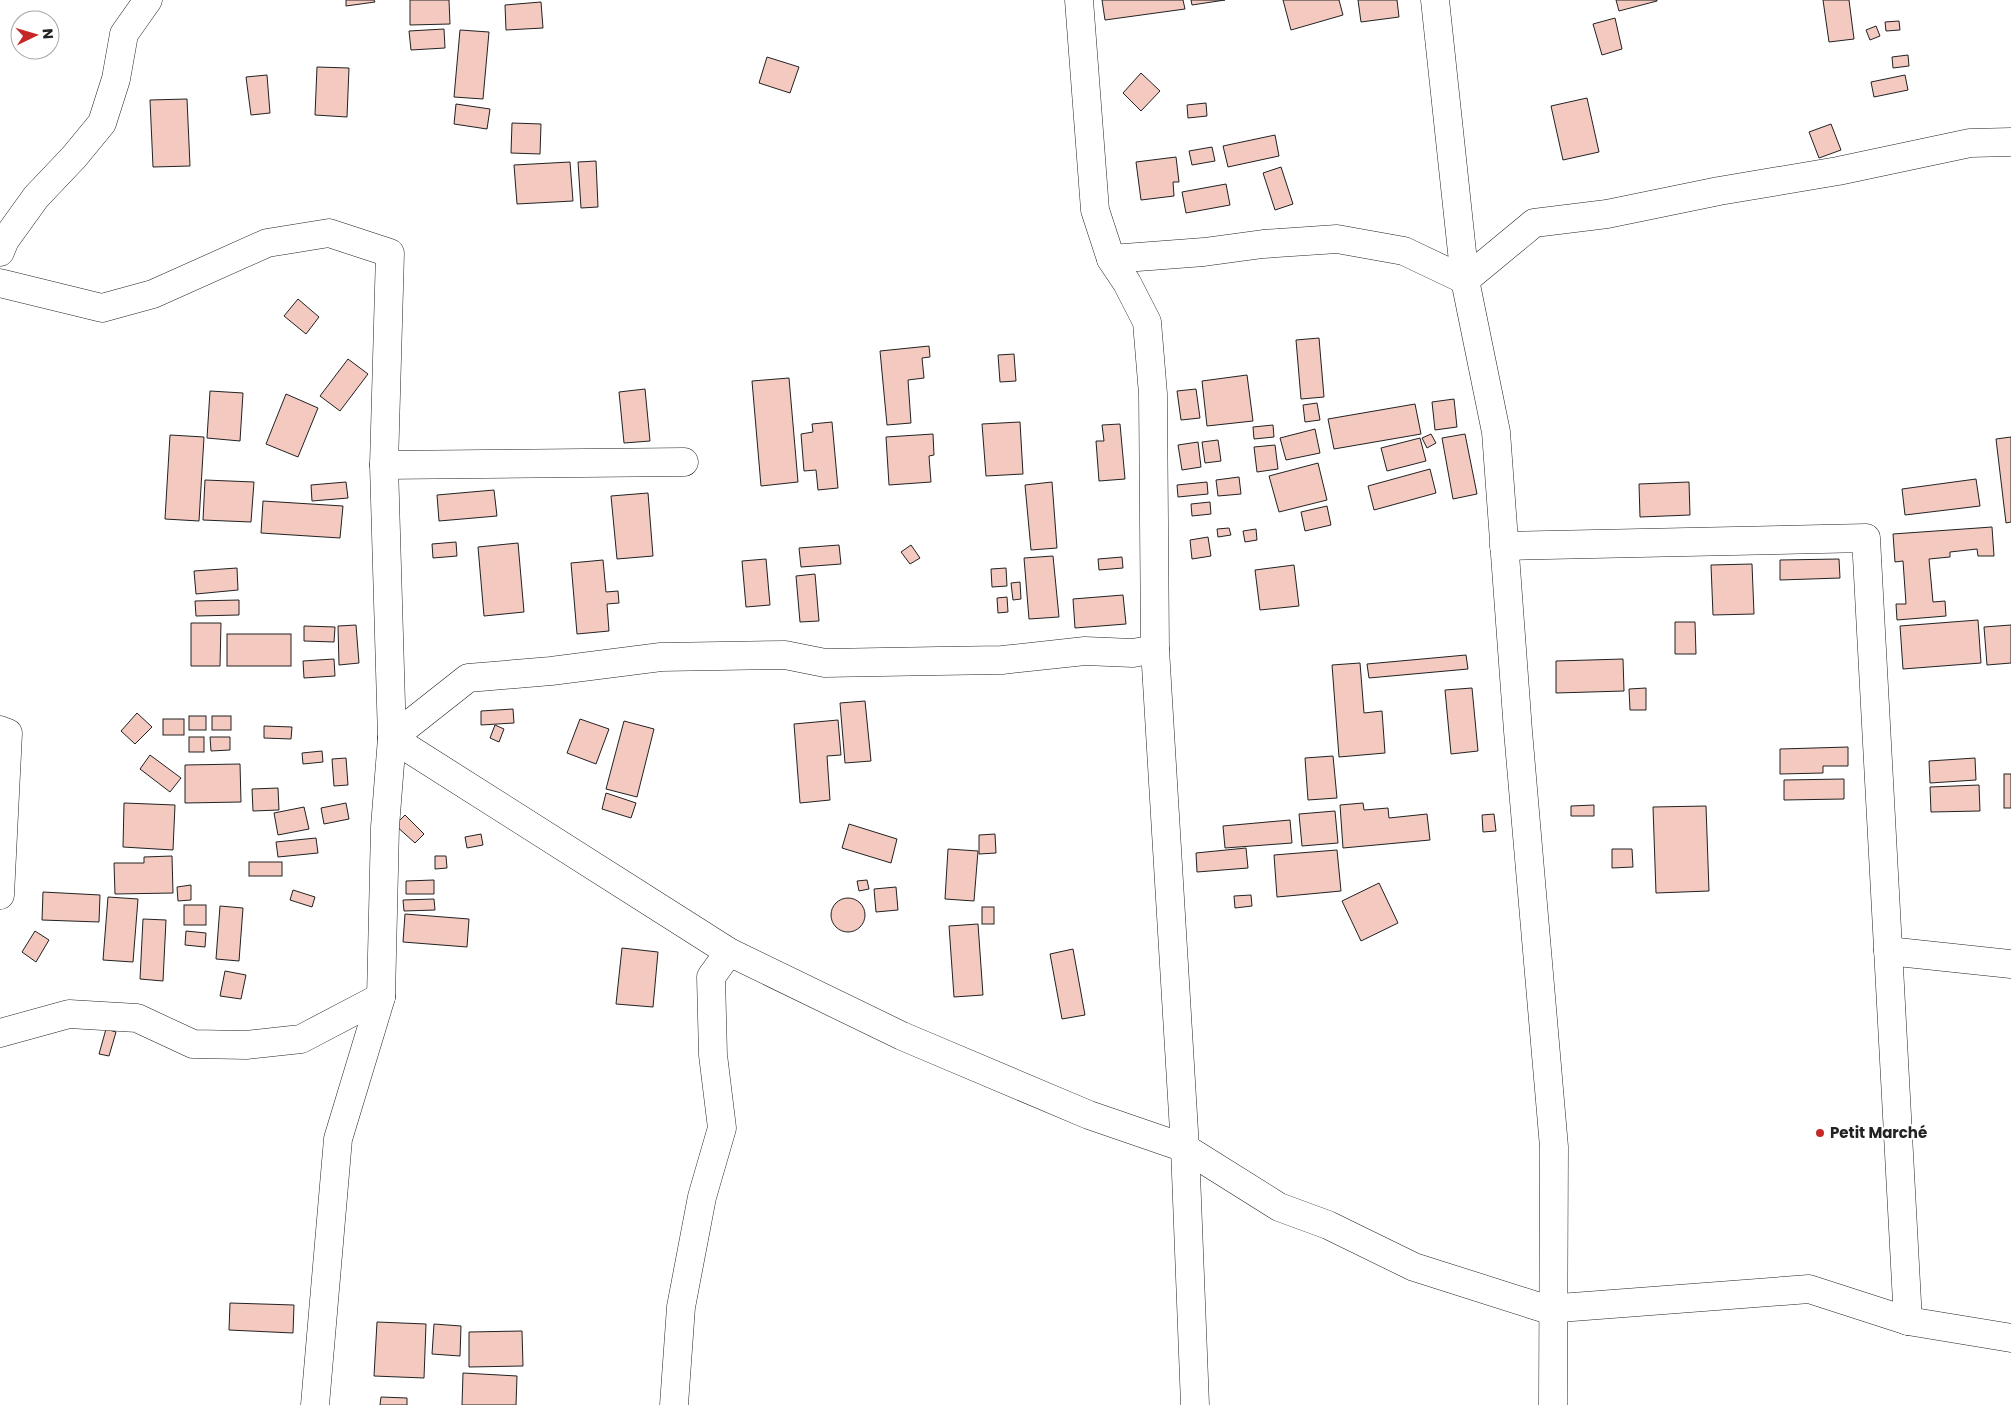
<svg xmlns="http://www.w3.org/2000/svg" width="2011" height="1405" viewBox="0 0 2011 1405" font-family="Poppins,sans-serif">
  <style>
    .building { fill: #f3c9c0; stroke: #222 }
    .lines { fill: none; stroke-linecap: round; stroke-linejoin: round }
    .street-casing { stroke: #222; stroke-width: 29 }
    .street { stroke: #fff; stroke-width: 28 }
    .poi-dot { fill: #c62828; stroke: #fff; stroke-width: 2 }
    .labels { text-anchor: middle; stroke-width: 4; stroke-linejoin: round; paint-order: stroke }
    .poi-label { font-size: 15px; font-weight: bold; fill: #222; stroke: #fff; text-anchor: start }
  </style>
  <rect width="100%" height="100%" fill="#fff"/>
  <g class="building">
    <path d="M 346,0 L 374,0 L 375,2 L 346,6 Z"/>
    <path d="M 410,0 L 449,0 L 450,24 L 410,25 Z"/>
    <path d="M 1102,0 L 1183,0 L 1185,9 L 1105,20 Z"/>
    <path d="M 1191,0 L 1225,0 L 1192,5 Z"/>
    <path d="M 1283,0 L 1339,0 L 1343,15 L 1291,30 Z"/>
    <path d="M 1358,0 L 1397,0 L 1399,17 L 1361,22 Z"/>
    <path d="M 1616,0 L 1657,0 L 1657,1 L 1619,11 Z"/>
    <path d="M 1823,0 L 1849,0 L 1854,39 L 1829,42 Z"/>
    <path d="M 541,2 L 543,28 L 506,30 L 505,5 Z"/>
    <path d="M 1615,18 L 1622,49 L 1602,55 L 1593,24 Z"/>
    <path d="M 1899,21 L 1900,30 L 1886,31 L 1885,22 Z"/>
    <path d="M 1876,26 L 1880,36 L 1870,40 L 1866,30 Z"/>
    <path d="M 444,29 L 445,48 L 411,50 L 409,31 Z"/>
    <path d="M 460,30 L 489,32 L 483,99 L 454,97 Z"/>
    <path d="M 1908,55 L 1909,66 L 1893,68 L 1892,57 Z"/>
    <path d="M 767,57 L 799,67 L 790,93 L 759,83 Z"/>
    <path d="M 317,67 L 349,68 L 347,117 L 315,115 Z"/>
    <path d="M 1141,73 L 1160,91 L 1141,111 L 1123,93 Z"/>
    <path d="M 267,75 L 270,113 L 251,115 L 246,77 Z"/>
    <path d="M 1905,75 L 1908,90 L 1874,97 L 1871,82 Z"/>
    <path d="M 1587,98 L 1599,152 L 1563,160 L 1551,106 Z"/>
    <path d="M 187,99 L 190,166 L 153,167 L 150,100 Z"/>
    <path d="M 1206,103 L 1207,116 L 1188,118 L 1187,105 Z"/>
    <path d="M 456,104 L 490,109 L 487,129 L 454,124 Z"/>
    <path d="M 512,123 L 541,124 L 540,154 L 511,153 Z"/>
    <path d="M 1831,124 L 1841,150 L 1819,158 L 1809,132 Z"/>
    <path d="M 1275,135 L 1279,156 L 1228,167 L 1223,146 Z"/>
    <path d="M 1212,147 L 1215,161 L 1192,165 L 1189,151 Z"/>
    <path d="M 1176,157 L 1179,182 L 1173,182 L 1174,196 L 1141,200 L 1136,162 Z"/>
    <path d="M 596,161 L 598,207 L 581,208 L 578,162 Z"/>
    <path d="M 570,162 L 573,201 L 517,204 L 514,165 Z"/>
    <path d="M 1281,167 L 1293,204 L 1275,210 L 1263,173 Z"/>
    <path d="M 1226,184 L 1230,205 L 1186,213 L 1182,192 Z"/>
    <path d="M 298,299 L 319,317 L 306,334 L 284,316 Z"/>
    <path d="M 1319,338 L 1324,397 L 1301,399 L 1296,340 Z"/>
    <path d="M 929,346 L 930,357 L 922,358 L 924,378 L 908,380 L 911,423 L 887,425 L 880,351 Z"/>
    <path d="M 1014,354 L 1016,381 L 1000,382 L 998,355 Z"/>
    <path d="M 348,359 L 368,374 L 340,411 L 320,396 Z"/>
    <path d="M 1247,375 L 1253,421 L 1207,426 L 1202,381 Z"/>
    <path d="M 789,378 L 798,482 L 761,486 L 752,381 Z"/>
    <path d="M 645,389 L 650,441 L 624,443 L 619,392 Z"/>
    <path d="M 1196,389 L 1200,418 L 1181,420 L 1177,391 Z"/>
    <path d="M 210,391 L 243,393 L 240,441 L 207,438 Z"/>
    <path d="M 286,394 L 318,408 L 298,457 L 266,444 Z"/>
    <path d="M 1454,399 L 1457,427 L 1435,430 L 1432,402 Z"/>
    <path d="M 1317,403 L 1320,420 L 1305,422 L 1303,405 Z"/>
    <path d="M 1415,404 L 1421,434 L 1334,449 L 1328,419 Z"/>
    <path d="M 832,422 L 838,488 L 818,490 L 816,470 L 804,471 L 801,434 L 813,432 L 812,424 Z"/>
    <path d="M 1020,422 L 1023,474 L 986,476 L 982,424 Z"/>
    <path d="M 1120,424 L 1125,479 L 1099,481 L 1096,441 L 1104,441 L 1102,425 Z"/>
    <path d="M 1273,425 L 1274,437 L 1254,439 L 1253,427 Z"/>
    <path d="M 1315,429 L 1320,453 L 1286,460 L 1280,438 Z"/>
    <path d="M 933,434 L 934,455 L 929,456 L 931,482 L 889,485 L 886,437 Z"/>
    <path d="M 1431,434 L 1436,443 L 1427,448 L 1422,438 Z"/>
    <path d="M 1465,434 L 1477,494 L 1453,499 L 1442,438 Z"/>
    <path d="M 170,435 L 204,437 L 199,521 L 165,519 Z"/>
    <path d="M 2011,437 L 2011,522 L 2006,523 L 1996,439 Z"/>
    <path d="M 1420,438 L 1426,461 L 1387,471 L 1381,448 Z"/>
    <path d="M 1218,440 L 1221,461 L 1205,463 L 1202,442 Z"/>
    <path d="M 1198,442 L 1201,467 L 1182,470 L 1178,445 Z"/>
    <path d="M 1275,445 L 1278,469 L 1257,472 L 1254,447 Z"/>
    <path d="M 1318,463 L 1327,500 L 1279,512 L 1269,476 Z"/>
    <path d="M 1430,469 L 1436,493 L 1374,510 L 1368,486 Z"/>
    <path d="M 1239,477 L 1241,494 L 1218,496 L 1216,480 Z"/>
    <path d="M 1976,479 L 1980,506 L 1905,515 L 1902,489 Z"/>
    <path d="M 205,480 L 254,482 L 251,522 L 203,520 Z"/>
    <path d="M 346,482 L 348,498 L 312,501 L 311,485 Z"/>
    <path d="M 1052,482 L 1057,548 L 1031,550 L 1025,485 Z"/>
    <path d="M 1207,482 L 1208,494 L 1178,497 L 1177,485 Z"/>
    <path d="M 1689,482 L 1690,515 L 1640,517 L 1639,484 Z"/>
    <path d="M 494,490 L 497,516 L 439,521 L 437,495 Z"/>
    <path d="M 648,493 L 653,556 L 617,559 L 611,496 Z"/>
    <path d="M 263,501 L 343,506 L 340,538 L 261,533 Z"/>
    <path d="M 1210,502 L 1211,514 L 1192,516 L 1191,504 Z"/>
    <path d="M 1327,506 L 1331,525 L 1305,531 L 1301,512 Z"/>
    <path d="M 1992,527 L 1994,556 L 1978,556 L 1977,549 L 1950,552 L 1950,557 L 1929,559 L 1933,602 L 1945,601 L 1946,616 L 1897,620 L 1896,604 L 1906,604 L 1903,561 L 1895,562 L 1893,534 Z"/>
    <path d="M 1229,528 L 1231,535 L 1218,537 L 1217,529 Z"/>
    <path d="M 1256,529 L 1257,540 L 1245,542 L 1243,531 Z"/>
    <path d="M 1208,537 L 1211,556 L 1192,559 L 1190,540 Z"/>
    <path d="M 456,542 L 457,556 L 433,558 L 432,544 Z"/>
    <path d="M 518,543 L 524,612 L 484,616 L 478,547 Z"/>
    <path d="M 839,545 L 841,564 L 801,567 L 799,548 Z"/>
    <path d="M 911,545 L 920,558 L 910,564 L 901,552 Z"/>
    <path d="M 1053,556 L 1059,617 L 1029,619 L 1024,558 Z"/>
    <path d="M 1122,557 L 1123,568 L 1099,570 L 1098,559 Z"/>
    <path d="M 766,559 L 770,605 L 746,607 L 742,561 Z"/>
    <path d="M 1839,559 L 1840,578 L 1780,580 L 1780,560 Z"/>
    <path d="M 603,560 L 606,592 L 618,591 L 619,603 L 607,604 L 609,631 L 577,634 L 571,563 Z"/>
    <path d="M 1752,564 L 1754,614 L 1713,615 L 1711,565 Z"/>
    <path d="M 1294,565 L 1299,606 L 1260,610 L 1255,570 Z"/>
    <path d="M 237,568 L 238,590 L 196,594 L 194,571 Z"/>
    <path d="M 1006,568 L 1007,586 L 992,587 L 991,569 Z"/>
    <path d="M 815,574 L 819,621 L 800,622 L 796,576 Z"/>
    <path d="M 1020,582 L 1021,599 L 1013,600 L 1011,583 Z"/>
    <path d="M 1123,595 L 1126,624 L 1075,628 L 1073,599 Z"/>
    <path d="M 1007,597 L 1008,612 L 998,613 L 997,598 Z"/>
    <path d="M 239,600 L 239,615 L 196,616 L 195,601 Z"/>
    <path d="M 1978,620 L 1981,663 L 1903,669 L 1900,626 Z"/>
    <path d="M 1675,622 L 1695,622 L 1696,654 L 1675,654 Z"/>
    <path d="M 191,623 L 221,623 L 220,666 L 191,666 Z"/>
    <path d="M 356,625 L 359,663 L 339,665 L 338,626 Z"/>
    <path d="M 2011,625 L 2011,663 L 1987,665 L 1984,627 Z"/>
    <path d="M 304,626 L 335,627 L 334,642 L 304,641 Z"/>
    <rect x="227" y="634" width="64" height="32"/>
    <path d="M 1466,655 L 1468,669 L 1369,678 L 1367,664 Z"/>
    <path d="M 334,659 L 335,676 L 304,678 L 303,661 Z"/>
    <path d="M 1623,659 L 1624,691 L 1556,693 L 1556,661 Z"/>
    <path d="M 1360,663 L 1364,713 L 1382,711 L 1385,753 L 1339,757 L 1332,665 Z"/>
    <path d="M 1472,688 L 1478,751 L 1451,754 L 1445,690 Z"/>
    <path d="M 1646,688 L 1646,710 L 1630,710 L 1629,689 Z"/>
    <path d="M 865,701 L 871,761 L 845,763 L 840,703 Z"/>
    <path d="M 513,709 L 514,723 L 481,725 L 481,711 Z"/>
    <path d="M 137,713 L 152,727 L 135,744 L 121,731 Z"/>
    <rect x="189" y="716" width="17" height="14"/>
    <rect x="212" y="716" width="19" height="14"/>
    <rect x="163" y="719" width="21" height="16"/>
    <path d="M 580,719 L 609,729 L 596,764 L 567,753 Z"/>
    <path d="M 838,720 L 841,755 L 827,756 L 830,800 L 800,803 L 794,724 Z"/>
    <path d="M 624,721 L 654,729 L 637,797 L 606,789 Z"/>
    <path d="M 495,725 L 504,729 L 499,742 L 490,738 Z"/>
    <path d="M 264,726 L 292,727 L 291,739 L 264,738 Z"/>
    <rect x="189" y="737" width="15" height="15"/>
    <path d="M 210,737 L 230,737 L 230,750 L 211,751 Z"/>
    <path d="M 1848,747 L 1848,766 L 1823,766 L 1823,773 L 1780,774 L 1780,749 Z"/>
    <path d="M 322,751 L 323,762 L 303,764 L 302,753 Z"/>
    <path d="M 150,755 L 181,778 L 170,792 L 140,769 Z"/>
    <path d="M 1333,756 L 1337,798 L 1308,800 L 1305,758 Z"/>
    <path d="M 346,758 L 348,785 L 334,786 L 332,759 Z"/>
    <path d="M 1975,758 L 1976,780 L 1930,783 L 1929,761 Z"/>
    <path d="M 240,764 L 241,802 L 185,803 L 185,765 Z"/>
    <rect x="2004" y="774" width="7" height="34"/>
    <path d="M 1844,779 L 1844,799 L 1784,800 L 1784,780 Z"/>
    <path d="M 1979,785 L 1980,811 L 1931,812 L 1930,787 Z"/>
    <path d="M 278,788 L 279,810 L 253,811 L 252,789 Z"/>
    <path d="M 606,793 L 636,803 L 631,818 L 602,809 Z"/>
    <path d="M 124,803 L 175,805 L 173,850 L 123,847 Z"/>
    <path d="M 346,803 L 349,819 L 324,824 L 321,808 Z"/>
    <path d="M 1363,803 L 1364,810 L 1388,808 L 1389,818 L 1427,814 L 1430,840 L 1343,848 L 1340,805 Z"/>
    <path d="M 1594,805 L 1594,816 L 1571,816 L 1571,806 Z"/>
    <path d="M 1706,806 L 1709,891 L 1656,893 L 1653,807 Z"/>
    <path d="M 304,807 L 309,829 L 278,835 L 274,813 Z"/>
    <path d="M 1335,811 L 1338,843 L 1302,846 L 1299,814 Z"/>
    <path d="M 1494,814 L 1496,831 L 1483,832 L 1482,815 Z"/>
    <path d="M 405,815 L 424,834 L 415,843 L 395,825 Z"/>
    <path d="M 1290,820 L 1292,843 L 1225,848 L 1223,826 Z"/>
    <path d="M 849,824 L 897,839 L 891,863 L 842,848 Z"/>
    <path d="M 481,834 L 483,845 L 467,848 L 465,837 Z"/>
    <path d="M 995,834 L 996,853 L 979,854 L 979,835 Z"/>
    <path d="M 316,838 L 318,853 L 278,857 L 276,842 Z"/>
    <path d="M 1246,848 L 1248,868 L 1197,872 L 1196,853 Z"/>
    <path d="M 948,849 L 978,851 L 974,901 L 945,899 Z"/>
    <path d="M 1612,849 L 1632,849 L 1633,867 L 1612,868 Z"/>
    <path d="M 1337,850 L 1341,891 L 1277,897 L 1274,855 Z"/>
    <path d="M 172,856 L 173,893 L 115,894 L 114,863 L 144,863 L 144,857 Z"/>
    <path d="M 435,856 L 446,856 L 447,868 L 435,869 Z"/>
    <rect x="249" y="862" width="33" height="14"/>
    <path d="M 434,880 L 434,894 L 406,894 L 406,881 Z"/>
    <path d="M 867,880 L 869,889 L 859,891 L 857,881 Z"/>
    <path d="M 1379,883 L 1398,923 L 1361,941 L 1342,901 Z"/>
    <path d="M 191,885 L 191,900 L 178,901 L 177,887 Z"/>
    <path d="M 896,887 L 898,910 L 876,912 L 874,889 Z"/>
    <path d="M 293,890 L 315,897 L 312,907 L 290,900 Z"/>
    <path d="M 43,892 L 100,895 L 99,922 L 42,920 Z"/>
    <path d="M 1251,895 L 1252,906 L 1235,908 L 1234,896 Z"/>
    <path d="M 108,897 L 138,899 L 133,962 L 103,960 Z"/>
    <circle cx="848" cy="915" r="17"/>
    <path d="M 434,899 L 435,910 L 404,911 L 403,900 Z"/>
    <rect x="184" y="905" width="22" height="20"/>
    <path d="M 220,906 L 243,908 L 239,961 L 216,959 Z"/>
    <rect x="982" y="907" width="12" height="17"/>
    <path d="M 405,914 L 469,919 L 467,947 L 403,942 Z"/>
    <path d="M 143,919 L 166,920 L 163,981 L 140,979 Z"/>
    <path d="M 978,924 L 983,995 L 954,997 L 949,926 Z"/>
    <path d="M 35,931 L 49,940 L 36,962 L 22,952 Z"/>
    <path d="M 186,931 L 206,933 L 205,947 L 185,945 Z"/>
    <path d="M 622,948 L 658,952 L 653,1007 L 616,1004 Z"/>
    <path d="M 1073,949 L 1085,1015 L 1062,1019 L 1050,954 Z"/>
    <path d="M 225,971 L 246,975 L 241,999 L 220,996 Z"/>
    <path d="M 106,1029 L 116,1032 L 109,1056 L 99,1054 Z"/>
    <path d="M 230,1303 L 294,1305 L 293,1333 L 229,1330 Z"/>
    <path d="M 377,1322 L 426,1324 L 424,1378 L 374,1376 Z"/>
    <path d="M 434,1324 L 461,1326 L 460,1356 L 432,1354 Z"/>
    <path d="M 522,1331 L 523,1366 L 469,1367 L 469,1332 Z"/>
    <path d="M 463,1373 L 517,1376 L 516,1405 L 462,1405 Z"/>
    <path d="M 381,1397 L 407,1398 L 407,1405 L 380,1405 Z"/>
  </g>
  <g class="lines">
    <g class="street-casing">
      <g id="street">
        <path d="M 1079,0 L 1095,210 L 1111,259 L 1127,283 L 1147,322 L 1153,394 L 1155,649 L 1185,1148 L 1195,1405"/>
        <path d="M 1435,0 L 1465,280 L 1496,432 L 1518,731 L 1554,1147 L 1553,1405"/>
        <path d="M 0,252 L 5,240 L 36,197 L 74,157 L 102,123 L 116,79 L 124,34 L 148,0"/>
        <path d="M 1111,259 L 1204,252 L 1263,244 L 1337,239 L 1404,251 L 1465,280 L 1534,223 L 1607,214 L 1719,191 L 1838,171 L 1970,143 L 2011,142"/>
        <path d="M 0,283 L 102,308 L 153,294 L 267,243 L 329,233 L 390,253 L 384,465 L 392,738 L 385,827 L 381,997 L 338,1139 L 315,1405"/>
        <path d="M 384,465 L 684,462"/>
        <path d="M 1504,546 L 1866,538 L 1908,1321"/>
        <path d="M 0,730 L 8,733 L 0,895"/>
        <path d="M 392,738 L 729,952 L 902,1036 L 1089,1115 L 1185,1148 L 1279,1207 L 1328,1225 L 1414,1267 L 1546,1309 L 1809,1289 L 1908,1321 L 2011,1338"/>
        <path d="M 392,738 L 468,678 L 551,671 L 661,657 L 785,655 L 825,663 L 938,661 L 1002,660 L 1085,651 L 1133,653 L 1155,649"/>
        <path d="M 1888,951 L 2011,964"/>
        <path d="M 0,1033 L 69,1014 L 137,1018 L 193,1044 L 246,1045 L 301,1039 L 381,997"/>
        <path d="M 674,1405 L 681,1307 L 702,1197 L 722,1128 L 713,1055 L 711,977 L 729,952"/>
      </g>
    </g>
    <use href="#street" class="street"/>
  </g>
  <circle class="poi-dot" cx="1820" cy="1133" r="5"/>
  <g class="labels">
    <g class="poi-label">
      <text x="1830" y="1138">Petit Marché</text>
    </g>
  </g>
  <g transform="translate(35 35) rotate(85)"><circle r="24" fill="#ffffff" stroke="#a7a7a7"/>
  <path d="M0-4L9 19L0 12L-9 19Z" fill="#c62828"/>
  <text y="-8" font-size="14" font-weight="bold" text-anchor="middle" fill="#222222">N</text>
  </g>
</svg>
